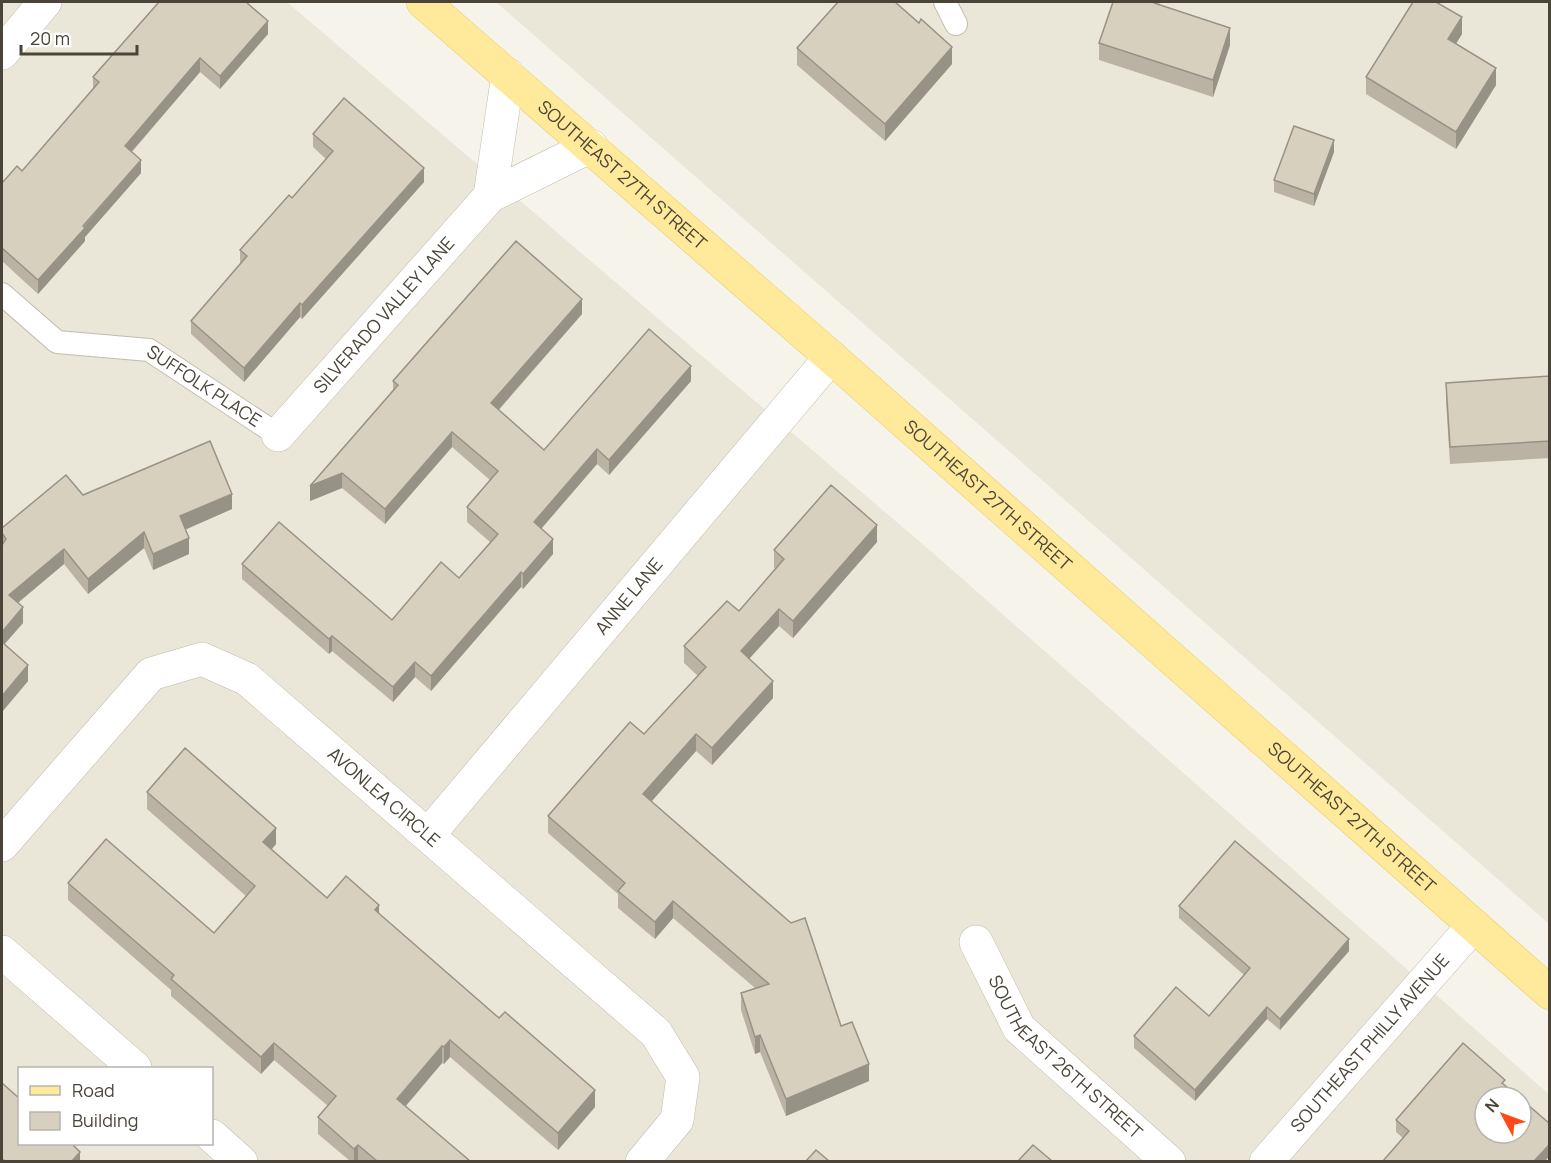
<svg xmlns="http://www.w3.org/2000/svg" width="1551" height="1163" viewBox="0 0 1551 1163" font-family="Manrope,sans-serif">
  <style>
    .residential { fill: #eae6d8; fill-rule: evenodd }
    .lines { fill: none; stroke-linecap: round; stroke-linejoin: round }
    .service-casing { stroke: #c2bcac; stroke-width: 24 }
    .minor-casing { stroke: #c2bcac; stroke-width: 34 }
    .primary-casing { stroke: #eacb64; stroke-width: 34 }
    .service { stroke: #fff; stroke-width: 22 }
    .minor { stroke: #fff; stroke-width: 33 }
    .primary { stroke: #ffe99a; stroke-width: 33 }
    .wall { fill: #bab3a4 }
    .shaded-wall { fill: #979286 }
    .building { fill: #d8d0bf; stroke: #979286; stroke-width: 1.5 }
    .labels { text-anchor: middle; stroke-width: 4.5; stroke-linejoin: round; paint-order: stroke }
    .street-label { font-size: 18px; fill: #4b4438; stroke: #fff }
  </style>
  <rect width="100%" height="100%" fill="#f6f3ea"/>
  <g class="residential">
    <path d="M 2,2 L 287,2 L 933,553 L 1550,1095 L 1549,1162 L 2,1162 ZM 20,1068 L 212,1068 L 212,1144 L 20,1144 ZM 1485,1097 L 1521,1097 L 1521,1133 L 1485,1133 Z"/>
    <path d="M 496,2 L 1549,2 L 1549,924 Z"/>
  </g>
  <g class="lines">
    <g class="service-casing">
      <g id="service">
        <path d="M 945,2 L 956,24"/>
        <path id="s1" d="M 2,294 L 57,342 L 149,350 L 278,435"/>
      </g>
    </g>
    <g class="minor-casing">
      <g id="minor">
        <path d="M 2,53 L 45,2"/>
        <path d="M 490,196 L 508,75"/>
        <path id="s2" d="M 278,435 L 490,196 L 591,146"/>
        <path id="s3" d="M 428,835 L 831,357"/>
        <path id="s4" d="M 2,845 L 151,674 L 202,659 L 247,679 L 656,1033 L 683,1077 L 677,1120 L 642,1162"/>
        <path id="s5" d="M 976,942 L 1019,1028 L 1169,1162"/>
        <path d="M 2,952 L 135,1068"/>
        <path d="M 212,1136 L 241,1162"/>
        <path id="s6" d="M 1266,1162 L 1473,926"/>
      </g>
    </g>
    <g class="primary-casing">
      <g id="primary">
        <path id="s7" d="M 423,2 L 831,357 L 1550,993"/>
      </g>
    </g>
    <use href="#service" class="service"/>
    <use href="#minor" class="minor"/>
    <use href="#primary" class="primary"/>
  </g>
  <g class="wall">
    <path d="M 1113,2 L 1160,2 L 1159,5 L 1230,45 L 1213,97 L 1099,60 L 1099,43 Z"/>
    <path d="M 268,34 L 220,89 L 200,72 L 132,152 L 141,173 L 85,237 L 85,241 L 38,294 L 2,261 L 2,183 L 22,171 L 93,89 L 93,77 Z"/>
    <path d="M 1462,34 L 1456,44 L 1496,85 L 1456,149 L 1366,94 L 1366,77 Z"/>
    <path d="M 797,48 L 952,64 L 885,141 L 797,65 Z"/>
    <path d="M 313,134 L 424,182 L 302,319 L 300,317 L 244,382 L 191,334 L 191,321 L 240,264 L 240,250 L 292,198 L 326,159 L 313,147 Z"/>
    <path d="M 1334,152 L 1314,206 L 1274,192 L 1274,180 Z"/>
    <path d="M 582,314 L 499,410 L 544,450 L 691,381 L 609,475 L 597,464 L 541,529 L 553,554 L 523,589 L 521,587 L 431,691 L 415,677 L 393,702 L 332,651 L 329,654 L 242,579 L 242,564 L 392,620 L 459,578 L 490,542 L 467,522 L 467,507 L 490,480 L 452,447 L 385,524 L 342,488 L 310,501 L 393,390 L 393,381 Z"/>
    <path d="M 1550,376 L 1550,458 L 1450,464 L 1446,400 L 1446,383 Z"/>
    <path d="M 83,495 L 232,509 L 186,529 L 189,554 L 153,570 L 144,548 L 88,594 L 64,564 L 18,603 L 23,623 L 4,644 L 28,681 L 2,712 L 2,528 Z"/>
    <path d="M 877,542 L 793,638 L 779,626 L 749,658 L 773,698 L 712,765 L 696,751 L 651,802 L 841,1026 L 869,1081 L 786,1116 L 760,1052 L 755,1054 L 741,1010 L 741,993 L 755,988 L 673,918 L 655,939 L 618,908 L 618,894 L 548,833 L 548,816 L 644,734 L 698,676 L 684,663 L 684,646 L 739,611 L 775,569 L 774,567 L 774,550 Z"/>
    <path d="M 147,792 L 276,844 L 272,849 L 327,898 L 379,914 L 595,1107 L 558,1150 L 450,1057 L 444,1064 L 442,1063 L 406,1106 L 470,1161 L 350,1161 L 318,1134 L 318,1117 L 328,1106 L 274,1060 L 261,1074 L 171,996 L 171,990 L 68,900 L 68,883 L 214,933 L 246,896 L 147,809 Z"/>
    <path d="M 1179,906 L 1349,951 L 1280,1030 L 1267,1019 L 1195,1101 L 1134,1048 L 1134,1036 L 1209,1016 L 1244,975 L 1179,918 Z"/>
    <path d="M 1505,1085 L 1403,1138 L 1396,1132 L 1396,1120 Z"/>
  </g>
  <g class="shaded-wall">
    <path d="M 1462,17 L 1462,34 L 1448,56 L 1448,39 Z"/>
    <path d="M 268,21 L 268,34 L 220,89 L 220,76 Z"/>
    <path d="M 1230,28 L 1230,45 L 1213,97 L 1213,80 Z"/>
    <path d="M 952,47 L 952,64 L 885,141 L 885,124 Z"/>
    <path d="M 200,58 L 200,72 L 125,159 L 125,146 Z"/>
    <path d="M 1496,68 L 1496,85 L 1456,149 L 1456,132 Z"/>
    <path d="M 1334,140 L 1334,152 L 1314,206 L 1314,194 Z"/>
    <path d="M 141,160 L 141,173 L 85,237 L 85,241 L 38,294 L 38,280 Z"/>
    <path d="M 424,168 L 424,182 L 302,319 L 302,305 Z"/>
    <path d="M 582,299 L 582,314 L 491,418 L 491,403 Z"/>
    <path d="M 300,303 L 300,317 L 244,382 L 244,368 Z"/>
    <path d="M 691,366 L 691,381 L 609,475 L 609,460 Z"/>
    <path d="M 452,432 L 452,447 L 385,524 L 385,509 Z"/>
    <path d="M 597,449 L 597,464 L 534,537 L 534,522 Z"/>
    <path d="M 342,473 L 342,488 L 310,501 L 310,486 Z"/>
    <path d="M 232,494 L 232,509 L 180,532 L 180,516 Z"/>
    <path d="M 877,525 L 877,542 L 793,638 L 793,621 Z"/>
    <path d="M 144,532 L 144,548 L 88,594 L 88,579 Z"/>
    <path d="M 189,538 L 189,554 L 153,570 L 153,554 Z"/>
    <path d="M 553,539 L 553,554 L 523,589 L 523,574 Z"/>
    <path d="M 64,549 L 64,564 L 9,610 L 9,595 Z"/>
    <path d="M 521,572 L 521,587 L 431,691 L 431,676 Z"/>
    <path d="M 23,607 L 23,623 L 2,647 L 2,632 Z"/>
    <path d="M 779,609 L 779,626 L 741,668 L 741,651 Z"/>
    <path d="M 332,636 L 332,651 L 329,654 L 329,639 Z"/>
    <path d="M 415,662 L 415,677 L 393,702 L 393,687 Z"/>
    <path d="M 28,665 L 28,681 L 2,712 L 2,696 Z"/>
    <path d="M 773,681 L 773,698 L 712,765 L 712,748 Z"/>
    <path d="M 696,734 L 696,751 L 643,811 L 643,794 Z"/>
    <path d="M 276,828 L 276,844 L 263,859 L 263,842 Z"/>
    <path d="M 673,901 L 673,918 L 655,939 L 655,922 Z"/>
    <path d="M 379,905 L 379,922 L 375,910 Z"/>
    <path d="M 1349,939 L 1349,951 L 1280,1030 L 1280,1019 Z"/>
    <path d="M 1267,1007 L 1267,1019 L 1195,1101 L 1195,1090 Z"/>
    <path d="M 760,1035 L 760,1052 L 755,1054 L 755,1037 Z"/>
    <path d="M 450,1040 L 450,1057 L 444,1064 L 444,1047 Z"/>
    <path d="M 274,1043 L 274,1060 L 261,1074 L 261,1057 Z"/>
    <path d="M 442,1046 L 442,1063 L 397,1116 L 397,1099 Z"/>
    <path d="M 869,1064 L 869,1081 L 786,1116 L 786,1099 Z"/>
    <path d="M 595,1090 L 595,1107 L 558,1150 L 558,1133 Z"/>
    <path d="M 1550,1144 L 1550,1156 L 1545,1161 L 1534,1161 Z"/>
    <path d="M 358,1145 L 358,1161 L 354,1161 L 354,1149 Z"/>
    <path d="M 80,1152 L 80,1161 L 72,1161 Z"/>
  </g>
  <g class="building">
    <path d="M 159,2 L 246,2 L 268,21 L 220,76 L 200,58 L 125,146 L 141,160 L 83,226 L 85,228 L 38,280 L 2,248 L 2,183 L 17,166 L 22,171 L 99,82 L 93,77 Z"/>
    <path d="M 838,2 L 895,2 L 919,23 L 921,19 L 952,47 L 885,124 L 797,48 Z"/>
    <path d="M 1113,2 L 1154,2 L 1154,3 L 1230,28 L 1213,80 L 1099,43 Z"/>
    <path d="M 1413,2 L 1436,2 L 1462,17 L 1448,39 L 1496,68 L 1456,132 L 1366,77 Z"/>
    <path d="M 344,98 L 424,168 L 302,305 L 300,303 L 244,368 L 191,321 L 247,256 L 240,250 L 289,195 L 292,198 L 333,151 L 313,134 Z"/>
    <path d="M 1294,126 L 1334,140 L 1314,194 L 1274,180 Z"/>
    <path d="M 516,241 L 582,299 L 491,403 L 544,450 L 649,329 L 691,366 L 609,460 L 597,449 L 534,522 L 553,539 L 523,574 L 521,572 L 431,676 L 415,662 L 393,687 L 332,636 L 329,639 L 242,564 L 279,522 L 392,620 L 441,562 L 459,578 L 498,534 L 467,507 L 498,471 L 452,432 L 385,509 L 342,473 L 310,486 L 398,385 L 393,381 Z"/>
    <path d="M 1550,376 L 1550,441 L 1450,447 L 1446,383 Z"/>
    <path d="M 210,441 L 232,494 L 180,516 L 189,538 L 153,554 L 144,532 L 88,579 L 64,549 L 9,595 L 23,607 L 2,632 L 2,545 L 6,539 L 2,533 L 2,528 L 66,475 L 83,495 Z"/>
    <path d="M 831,485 L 877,525 L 793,621 L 779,609 L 741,651 L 773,681 L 712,748 L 696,734 L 643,794 L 791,923 L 805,918 L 841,1026 L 852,1022 L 869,1064 L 786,1099 L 760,1035 L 755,1037 L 741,993 L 769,984 L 673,901 L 655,922 L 618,891 L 625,883 L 548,816 L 630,722 L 644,734 L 706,667 L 684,646 L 727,601 L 739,611 L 784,559 L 774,550 Z"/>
    <path d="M 2,642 L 28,665 L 2,696 Z"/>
    <path d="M 185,748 L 276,828 L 263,842 L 327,898 L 346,876 L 379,905 L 375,910 L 499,1018 L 505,1012 L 595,1090 L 558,1133 L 450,1040 L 444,1047 L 442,1046 L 397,1099 L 470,1161 L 377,1161 L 358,1145 L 354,1149 L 318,1117 L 336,1096 L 274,1043 L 261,1057 L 171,979 L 174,975 L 68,883 L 106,839 L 214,933 L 255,886 L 147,792 Z"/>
    <path d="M 1235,841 L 1349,939 L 1280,1019 L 1267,1007 L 1195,1090 L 1134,1036 L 1176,987 L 1209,1016 L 1250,968 L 1179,906 Z"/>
    <path d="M 1463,1043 L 1505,1080 L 1502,1083 L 1519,1097 L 1485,1097 L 1485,1133 L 1521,1133 L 1521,1099 L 1550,1124 L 1550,1144 L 1534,1161 L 1383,1161 L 1409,1131 L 1396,1120 Z"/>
    <path d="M 2,1083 L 20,1099 L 20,1143 L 71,1143 L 80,1152 L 72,1161 L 5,1161 L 2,1159 Z"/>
    <path d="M 1033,1145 L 1052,1161 L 1018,1161 Z"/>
    <path d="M 816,1150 L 829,1161 L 806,1161 Z"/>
  </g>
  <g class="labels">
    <g class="street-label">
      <text dy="6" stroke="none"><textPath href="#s7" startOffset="264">SOUTHEAST 27TH STREET</textPath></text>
      <text dy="6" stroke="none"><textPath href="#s2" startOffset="160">SILVERADO VALLEY LANE</textPath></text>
      <text dy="6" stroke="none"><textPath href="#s1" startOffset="231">SUFFOLK PLACE</textPath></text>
      <text dy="6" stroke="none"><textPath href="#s7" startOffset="750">SOUTHEAST 27TH STREET</textPath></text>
      <text dy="6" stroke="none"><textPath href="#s3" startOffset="312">ANNE LANE</textPath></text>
      <text dy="6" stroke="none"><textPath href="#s4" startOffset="510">AVONLEA CIRCLE</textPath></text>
      <text dy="6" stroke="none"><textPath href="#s7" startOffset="1236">SOUTHEAST 27TH STREET</textPath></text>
      <text dy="6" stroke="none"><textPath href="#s6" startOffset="158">SOUTHEAST PHILLY AVENUE</textPath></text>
      <text dy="6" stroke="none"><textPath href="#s5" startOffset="148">SOUTHEAST 26TH STREET</textPath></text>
    </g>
  </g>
  <rect width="1551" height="1163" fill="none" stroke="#4b4438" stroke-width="6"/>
  <rect x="18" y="1067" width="195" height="78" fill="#ffffff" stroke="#b7b4af" stroke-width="1.5"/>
  <rect x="30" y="1086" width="30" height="9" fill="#ffe99a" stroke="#b7b4af" stroke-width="1.5"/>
  <text x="72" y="1097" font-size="18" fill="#4b4438">Road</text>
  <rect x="30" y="1112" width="30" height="18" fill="#d8d0bf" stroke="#b7b4af" stroke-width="1.5"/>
  <text x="72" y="1127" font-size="18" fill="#4b4438">Building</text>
  <g transform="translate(1503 1115) rotate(311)"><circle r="28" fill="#ffffff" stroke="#b7b4af" stroke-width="1.5"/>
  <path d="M0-4.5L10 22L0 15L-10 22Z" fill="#ff4a18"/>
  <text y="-9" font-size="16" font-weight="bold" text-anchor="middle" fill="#4b4438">N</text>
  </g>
  <path d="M21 45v9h116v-9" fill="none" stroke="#4b4438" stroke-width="3"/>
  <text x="30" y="45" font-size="18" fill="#4b4438" stroke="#ffffff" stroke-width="4.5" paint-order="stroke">20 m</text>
</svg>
